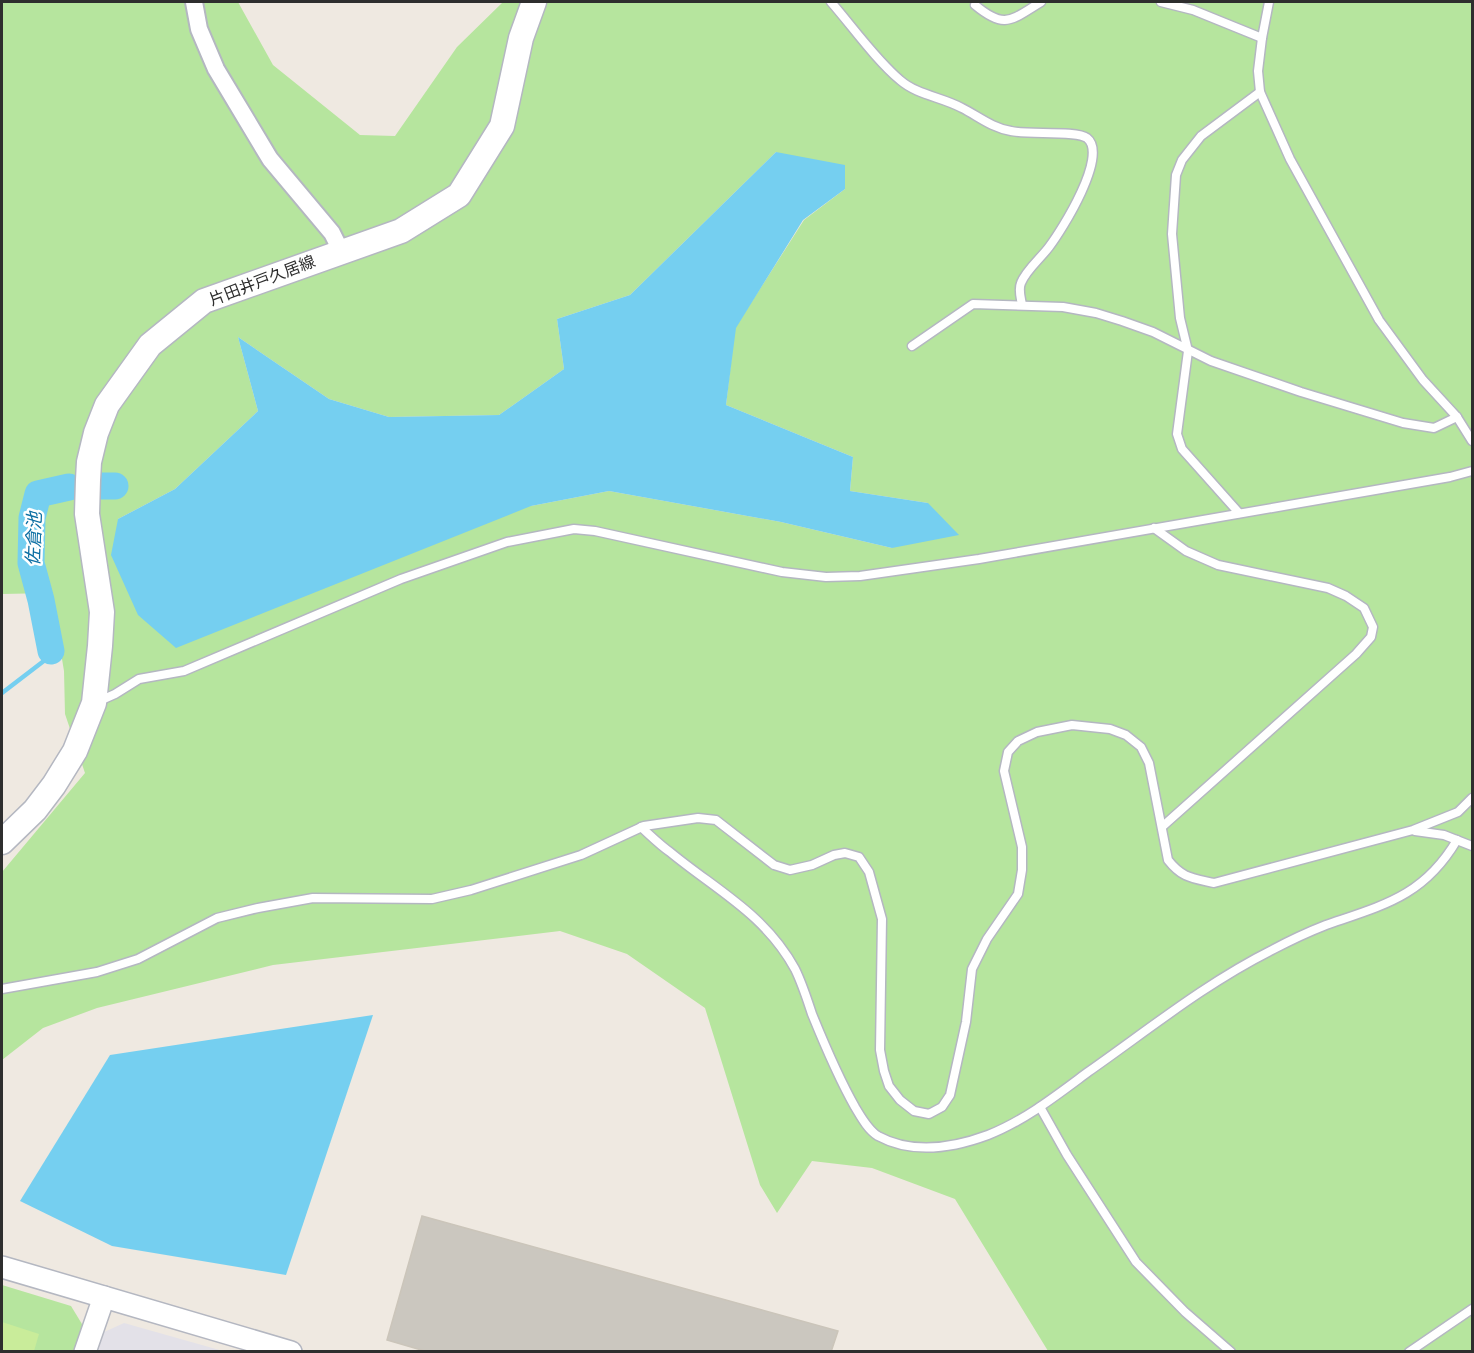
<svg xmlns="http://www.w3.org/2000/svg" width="1474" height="1353" viewBox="0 0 1474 1353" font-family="'Exo 2','Noto Sans JP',sans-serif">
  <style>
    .industrial { fill: #e3e1e8 }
    .green { fill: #b6e59e; fill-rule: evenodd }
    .pitch { fill: #c9ec9a }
    .water { fill: #75cff0 }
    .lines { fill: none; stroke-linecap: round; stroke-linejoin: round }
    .stream { stroke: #75cff0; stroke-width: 4.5 }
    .river { stroke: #75cff0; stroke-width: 27 }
    .building { fill: #cbc7bf; stroke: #cbc5ba; stroke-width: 1.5 }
    .service-casing { stroke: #b4b7c1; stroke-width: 11 }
    .minor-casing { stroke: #b4b7c1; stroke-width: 20 }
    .tertiary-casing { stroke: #b4b7c1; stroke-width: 24 }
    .secondary-casing { stroke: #b4b7c1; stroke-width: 27 }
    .service { stroke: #fff; stroke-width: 8 }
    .minor { stroke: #fff; stroke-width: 16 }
    .tertiary { stroke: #fff; stroke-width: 21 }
    .secondary { stroke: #fff; stroke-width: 24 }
    .labels { text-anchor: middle; stroke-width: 5; stroke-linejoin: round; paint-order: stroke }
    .street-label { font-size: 16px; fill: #2e2e2e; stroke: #fff }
    .water-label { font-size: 18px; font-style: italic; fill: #0d6fa3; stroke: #fff }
  </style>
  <rect width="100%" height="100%" fill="#efe9e1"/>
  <path class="industrial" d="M 124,1323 L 223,1351 L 95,1352 L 102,1333 Z"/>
  <g class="green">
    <path d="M 2,2 L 238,2 L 273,65 L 360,135 L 395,136 L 457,47 L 503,2 L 1472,2 L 1472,1351 L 1048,1351 L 955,1199 L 872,1168 L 812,1161 L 777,1213 L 760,1185 L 705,1008 L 627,954 L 560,931 L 273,965 L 97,1008 L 43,1028 L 2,1060 L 2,872 L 85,773 L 65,714 L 64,671 L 51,593 L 2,594 ZM 776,152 L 845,189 L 804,220 L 735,328 L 726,405 L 853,457 L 850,491 L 928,503 L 892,548 L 781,522 L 609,491 L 531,506 L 118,519 L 175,489 L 258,411 L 238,337 L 329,399 L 389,417 L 499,415 L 564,369 L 557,319 L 630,295 Z"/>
    <path d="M 2,1285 L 71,1306 L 85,1329 L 77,1351 L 2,1351 Z"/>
  </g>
  <path class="pitch" d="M 2,1322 L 39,1334 L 34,1351 L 2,1351 Z"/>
  <g class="water">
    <path d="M 776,152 L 845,165 L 845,189 L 803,220 L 736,328 L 726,405 L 853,457 L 850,491 L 928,503 L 959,535 L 892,548 L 781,522 L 609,491 L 531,506 L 176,648 L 138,615 L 111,555 L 118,519 L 175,489 L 258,411 L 238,337 L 329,399 L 389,417 L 499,415 L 564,369 L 557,319 L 630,295 Z"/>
    <path d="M 373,1015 L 286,1275 L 112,1246 L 20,1201 L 110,1055 Z"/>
  </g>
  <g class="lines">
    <path class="stream" d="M 2,693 L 49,657 L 51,651"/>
    <g class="river">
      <path d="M 99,486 L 115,486"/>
      <path d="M 51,651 L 41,600 L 31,563 L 32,518 L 38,494 L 69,487"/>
    </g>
  </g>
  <path class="building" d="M 422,1216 L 838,1331 L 831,1352 L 428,1352 L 387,1340 Z"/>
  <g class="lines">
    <g class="service-casing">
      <g id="service">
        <path d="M 831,2 C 852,26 876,60 900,80 C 917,95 942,97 962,108 C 978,116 992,128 1011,131 C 1028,135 1076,130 1087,138 C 1109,155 1062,230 1049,247 C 1040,259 1026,270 1021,283 C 1018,290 1021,298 1022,305"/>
        <path d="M 1161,2 L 1193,10 L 1262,38"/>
        <path d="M 1269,2 L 1262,38 L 1258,71 L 1260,92 L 1290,159 L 1379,320 L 1423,380 L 1457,417 L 1472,441"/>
        <path d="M 975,5 C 1005,30 1011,20 1041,2"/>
        <path d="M 912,346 L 973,304 L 1063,307 L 1096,313 L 1122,321 L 1153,332 L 1211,361 L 1301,392 L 1403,423 L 1434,428 L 1457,417"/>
        <path d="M 1239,513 L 1182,449 L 1177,434 L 1188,351 L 1180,318 L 1172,234 L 1176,175 L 1182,160 L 1201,136 L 1260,92"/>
        <path d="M 1154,528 L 1186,551 L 1218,565 L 1328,588 L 1346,596 L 1364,608 L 1373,627 L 1371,637 L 1356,654 L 1163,826"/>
        <path d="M 97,702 L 115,694 L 139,679 L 184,671 L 401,579 L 507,542 L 574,529 L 595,531 L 782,572 L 826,577 L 860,576 L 979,559 L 1450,477 L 1472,471"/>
        <path d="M 641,827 C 651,836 660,845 670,852 C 716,890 765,914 795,969 C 802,983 807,999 812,1014 C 825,1046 838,1077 855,1107 C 861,1117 868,1130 878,1136 C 913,1155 953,1148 988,1135 C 1024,1121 1057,1095 1088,1072 C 1148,1030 1206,983 1272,950 C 1289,941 1308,932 1326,925 C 1384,905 1424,896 1457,840"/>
        <path d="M 1415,831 L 1444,835 L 1472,846"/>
        <path d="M 2,989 L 97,972 L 138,959 L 217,918 L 258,908 L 313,898 L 432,899 L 471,890 L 581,855 L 644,826 L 698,818 L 716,820 L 774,865 L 790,870 L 812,865 L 834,855 L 845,853 L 859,857 L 869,872 L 882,919 L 880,1050 L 884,1071 L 889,1086 L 900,1100 L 914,1111 L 929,1114 L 942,1107 L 950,1095 L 966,1022 L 972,969 L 987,939 L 1018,894 L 1022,870 L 1022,847 L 1004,771 L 1008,752 L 1018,741 L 1037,732 L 1072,725 L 1110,729 L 1126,735 L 1141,747 L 1149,763 L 1168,860 C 1182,878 1192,878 1214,883 L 1413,830 L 1458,812 L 1472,798"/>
        <path d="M 1040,1107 L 1067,1155 L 1136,1262 L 1185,1312 L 1231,1352"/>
        <path d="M 1409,1352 L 1472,1309"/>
      </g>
    </g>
    <g class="minor-casing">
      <path id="minor" d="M 194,2 L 199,29 L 216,69 L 270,159 L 332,233 L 341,251"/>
    </g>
    <g class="tertiary-casing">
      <g id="tertiary">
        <path d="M 2,1267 L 291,1352"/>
        <path d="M 85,1352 L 104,1297"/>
      </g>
    </g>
    <g class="secondary-casing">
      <path id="secondary" d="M 2,842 L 35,810 L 54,785 L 75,751 L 94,703 L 100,646 L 102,612 L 87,514 L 88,480 L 89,462 L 96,433 L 107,405 L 150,345 L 204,301 L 401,231 L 459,195 L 502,126 L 521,38 L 534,2"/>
    </g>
    <use href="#service" class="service"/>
    <use href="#minor" class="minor"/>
    <use href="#tertiary" class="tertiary"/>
    <use href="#secondary" class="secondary"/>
  </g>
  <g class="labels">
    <g class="street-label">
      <text transform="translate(262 280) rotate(-21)" y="6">片田井戸久居線</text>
    </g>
    <g class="water-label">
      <text transform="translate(34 539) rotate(-88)" y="6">佐倉池</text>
    </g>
  </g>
  <rect width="1474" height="1353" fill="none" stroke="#2e2e2e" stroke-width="6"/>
</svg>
